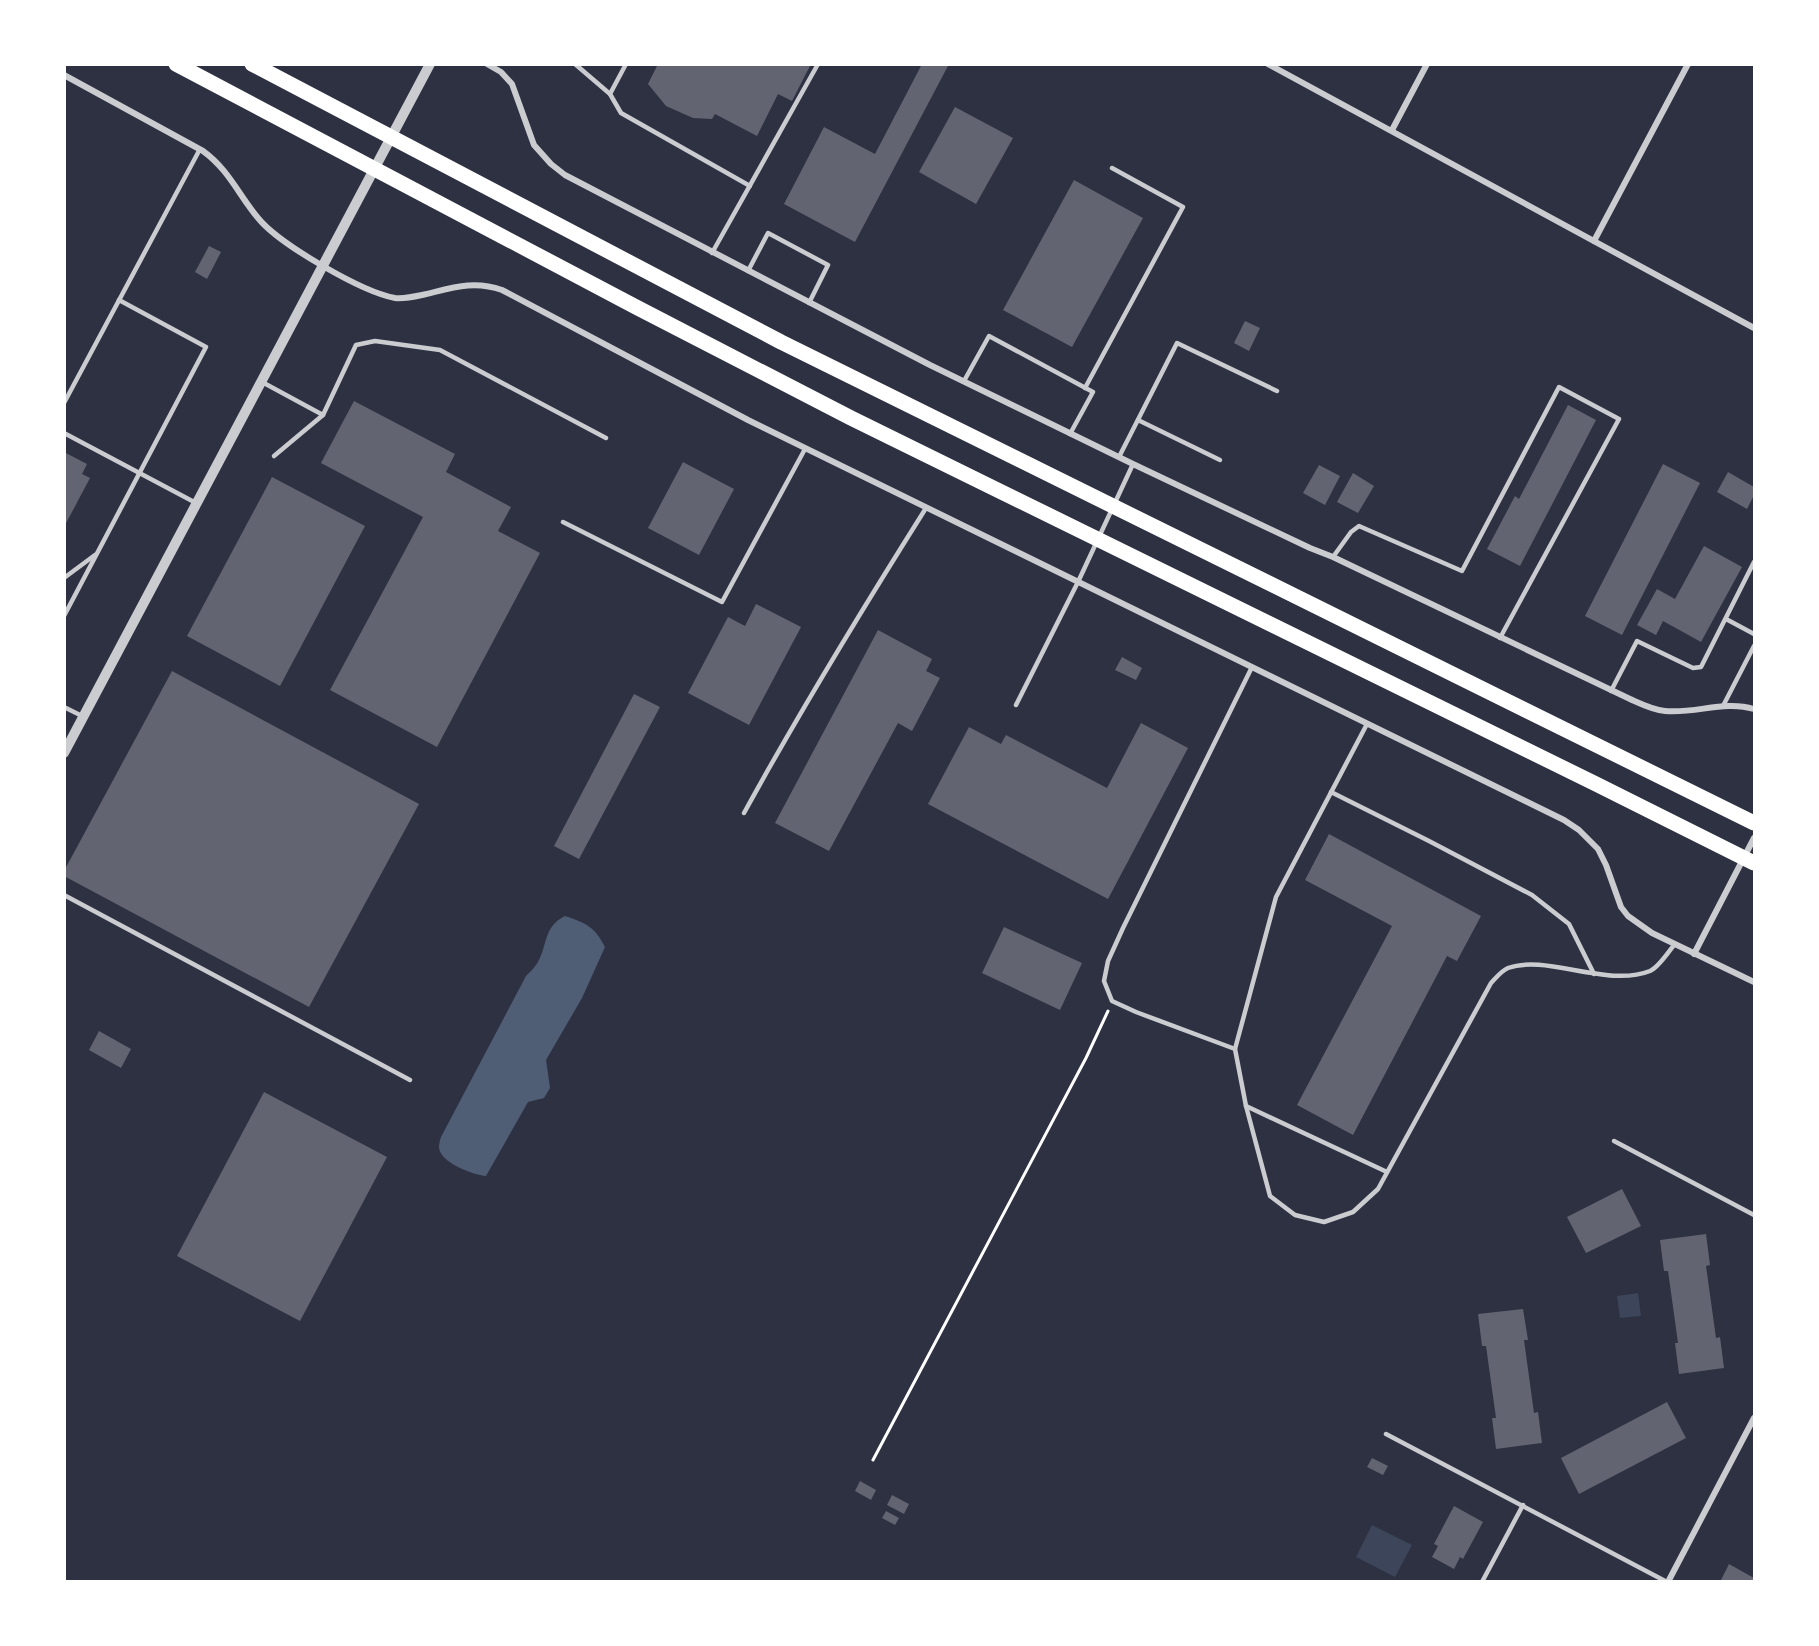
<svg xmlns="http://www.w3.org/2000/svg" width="1819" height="1646" viewBox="0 0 1819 1646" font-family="'Titillium Web',sans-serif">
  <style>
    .green { fill: #3c4559 }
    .water { fill: #4f5d75 }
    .building { fill: #626471 }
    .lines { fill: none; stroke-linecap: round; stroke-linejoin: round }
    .path { stroke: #fff; stroke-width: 3 }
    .service { stroke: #caccd0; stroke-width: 4.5 }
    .minor { stroke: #caccd0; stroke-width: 6 }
    .tertiary { stroke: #caccd0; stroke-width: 10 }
    .primary { stroke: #fff; stroke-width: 15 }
  </style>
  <rect width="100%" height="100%" fill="#2d3142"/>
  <g class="green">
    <path d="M 1638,1293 L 1641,1316 L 1620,1318 L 1617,1296 Z"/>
    <path d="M 1372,1525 L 1412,1545 L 1395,1577 L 1356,1557 Z"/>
  </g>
  <path class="water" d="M 565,916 C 586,923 595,927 605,947 L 582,998 L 546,1060 L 550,1088 L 544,1098 L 528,1102 L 486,1176 C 473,1175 439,1162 439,1147 C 439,1143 440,1140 441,1137 L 526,976 C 529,973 533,969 536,965 C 548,948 542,927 565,916 Z"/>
  <g class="building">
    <path d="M 658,64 L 811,64 L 792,101 L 778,94 L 757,136 L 715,114 L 712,119 L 693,118 L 666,106 L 648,84 Z"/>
    <path d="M 922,64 L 949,64 L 855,242 L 784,204 L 824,127 L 875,154 Z"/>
    <path d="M 955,107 L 1013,138 L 976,204 L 919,172 Z"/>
    <path d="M 1074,180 L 1143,218 L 1072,347 L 1003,310 Z"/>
    <path d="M 209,246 L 221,252 L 207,279 L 195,272 Z"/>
    <path d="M 1245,321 L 1260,328 L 1249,351 L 1234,343 Z"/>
    <path d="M 354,401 L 455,454 L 446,472 L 511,507 L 498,531 L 540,553 L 437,747 L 330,690 L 423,517 L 321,463 Z"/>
    <path d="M 1568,405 L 1596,420 L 1520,566 L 1487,549 L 1515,496 L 1519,499 Z"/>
    <path d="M 64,452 L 87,464 L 82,474 L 90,478 L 64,527 Z"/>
    <path d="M 683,462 L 734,489 L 699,555 L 648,528 Z"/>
    <path d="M 1663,464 L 1700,483 L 1622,635 L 1585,616 Z"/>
    <path d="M 1319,465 L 1340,476 L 1325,505 L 1303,493 Z"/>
    <path d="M 1728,472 L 1754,487 L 1754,495 L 1747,509 L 1717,492 Z"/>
    <path d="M 1353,473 L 1374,486 L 1358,513 L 1337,502 Z"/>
    <path d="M 272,477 L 365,526 L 280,686 L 187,636 Z"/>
    <path d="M 1704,546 L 1742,567 L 1701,642 L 1663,621 L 1656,635 L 1637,625 L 1657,589 L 1675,599 Z"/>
    <path d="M 756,604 L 801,627 L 749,725 L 688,693 L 728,617 L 745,626 Z"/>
    <path d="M 878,630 L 932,659 L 926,671 L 940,678 L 912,731 L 898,723 L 829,851 L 775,823 Z"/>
    <path d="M 1122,657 L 1142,668 L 1136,680 L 1115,670 Z"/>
    <path d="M 172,671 L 419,804 L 309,1007 L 64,876 L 64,871 Z"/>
    <path d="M 634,694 L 660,707 L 579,859 L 554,846 Z"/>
    <path d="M 1141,723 L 1188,748 L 1108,899 L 928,804 L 969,727 L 1001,744 L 1006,735 L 1107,788 Z"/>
    <path d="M 1329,834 L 1481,916 L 1457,961 L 1447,956 L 1353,1135 L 1297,1105 L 1392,926 L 1305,880 Z"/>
    <path d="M 1004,927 L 1082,963 L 1060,1010 L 982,973 Z"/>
    <path d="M 99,1031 L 131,1049 L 121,1068 L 89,1050 Z"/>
    <path d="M 264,1092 L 387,1157 L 300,1321 L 177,1256 Z"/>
    <path d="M 1622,1189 L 1641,1226 L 1586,1253 L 1567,1217 Z"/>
    <path d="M 1706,1234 L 1710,1265 L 1706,1266 L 1716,1338 L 1720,1337 L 1724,1368 L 1679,1374 L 1675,1343 L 1678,1343 L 1668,1271 L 1664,1271 L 1660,1240 Z"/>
    <path d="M 1523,1309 L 1528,1340 L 1524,1340 L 1534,1413 L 1538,1412 L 1542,1443 L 1496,1449 L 1492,1418 L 1496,1418 L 1486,1346 L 1482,1346 L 1478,1314 Z"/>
    <path d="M 1667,1402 L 1686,1438 L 1579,1494 L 1561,1458 Z"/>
    <path d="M 1372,1458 L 1388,1466 L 1383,1475 L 1367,1467 Z"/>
    <path d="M 860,1481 L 876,1490 L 871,1500 L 855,1491 Z"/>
    <path d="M 892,1495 L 909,1504 L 904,1514 L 887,1505 Z"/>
    <path d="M 1454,1506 L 1483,1522 L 1463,1559 L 1460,1557 L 1454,1569 L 1432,1557 L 1438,1546 L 1434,1544 Z"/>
    <path d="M 886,1511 L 899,1518 L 895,1525 L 882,1518 Z"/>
    <path d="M 1729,1564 L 1754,1578 L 1754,1582 L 1720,1582 Z"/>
  </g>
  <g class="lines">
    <path class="path" d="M 873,1460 L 1086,1058 L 1108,1011"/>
    <g class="service">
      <path d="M 575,64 L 610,94"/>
      <path d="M 626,64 L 610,94 L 621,113 L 750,186"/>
      <path d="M 712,253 L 818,64"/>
      <path d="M 748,271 L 768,233 L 828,265 L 809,303"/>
      <path d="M 964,381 L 989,336 L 1093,392 L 1070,434"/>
      <path d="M 262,382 L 323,415 L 356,345 L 375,341 L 440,350 L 606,438"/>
      <path d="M 1085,388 L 1183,207 L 1112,168"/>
      <path d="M 64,403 L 200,149"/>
      <path d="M 1138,420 L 1220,460"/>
      <path d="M 64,433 L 196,503"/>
      <path d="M 274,456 L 323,415"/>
      <path d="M 1119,457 L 1177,343 L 1277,391"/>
      <path d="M 563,522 L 722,602 L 805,449"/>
      <path d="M 1333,557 L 1351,532 L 1359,526 L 1462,571 L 1559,387 L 1619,419 L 1500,638"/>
      <path d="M 64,578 L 95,555"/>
      <path d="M 64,616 L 206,347 L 119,300"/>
      <path d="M 1726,619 L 1754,634"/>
      <path d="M 1611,691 L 1637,641 L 1693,668 L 1701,667 L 1754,562"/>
      <path d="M 1016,705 L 1078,582 L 1133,464"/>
      <path d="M 1723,706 L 1754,646"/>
      <path d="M 64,707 L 84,717"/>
      <path d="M 1367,724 L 1276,897 L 1235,1049 L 1246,1106 L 1270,1196 L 1295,1215 L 1324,1222 L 1353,1212 L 1378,1189 L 1491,983 C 1496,978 1501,971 1508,968 C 1546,954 1607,988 1650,971 C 1659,967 1668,952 1675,944"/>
      <path d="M 1331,792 L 1429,841 L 1532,895 L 1569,924 L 1594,974"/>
      <path d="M 744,813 C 801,709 863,608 926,508"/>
      <path d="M 64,895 L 410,1080"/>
      <path d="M 1235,1049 L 1136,1012 L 1112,1001 L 1104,981 L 1108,961 L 1123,928 L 1252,667"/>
      <path d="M 1246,1106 L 1387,1172"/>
      <path d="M 1614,1141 L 1754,1215"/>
      <path d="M 1386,1434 L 1667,1582"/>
      <path d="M 1482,1582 L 1523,1505"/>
    </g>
    <g class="minor">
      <path d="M 487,64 L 501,72 L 512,84 L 534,145 L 551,164 L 565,175 L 930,365 L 1133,464 L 1310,548 L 1333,557 L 1630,699 C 1641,704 1653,710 1665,711 C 1696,714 1724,700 1754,709"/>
      <path d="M 1268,64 L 1754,328"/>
      <path d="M 64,75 L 203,151 C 229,170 238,194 258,218 C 279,244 362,292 395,298 C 404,299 413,297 422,295 C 452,288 473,280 502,290 L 748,420 L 1564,820 L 1579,830 L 1598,849 L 1606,865 L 1621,907 L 1628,916 L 1652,933 L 1754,982"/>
      <path d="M 1392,130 L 1427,64"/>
      <path d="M 1594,241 L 1688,64"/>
      <path d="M 1694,954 L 1754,838"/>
      <path d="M 1668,1582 L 1754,1418"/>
    </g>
    <path class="tertiary" d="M 64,753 L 430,64"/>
    <g class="primary">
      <path d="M 176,64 L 636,307 L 851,418 L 1596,784 L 1754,863"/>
      <path d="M 252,64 L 781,342 L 1754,823"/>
    </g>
  </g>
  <rect width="1819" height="1646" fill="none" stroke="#ffffff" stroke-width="132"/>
</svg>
